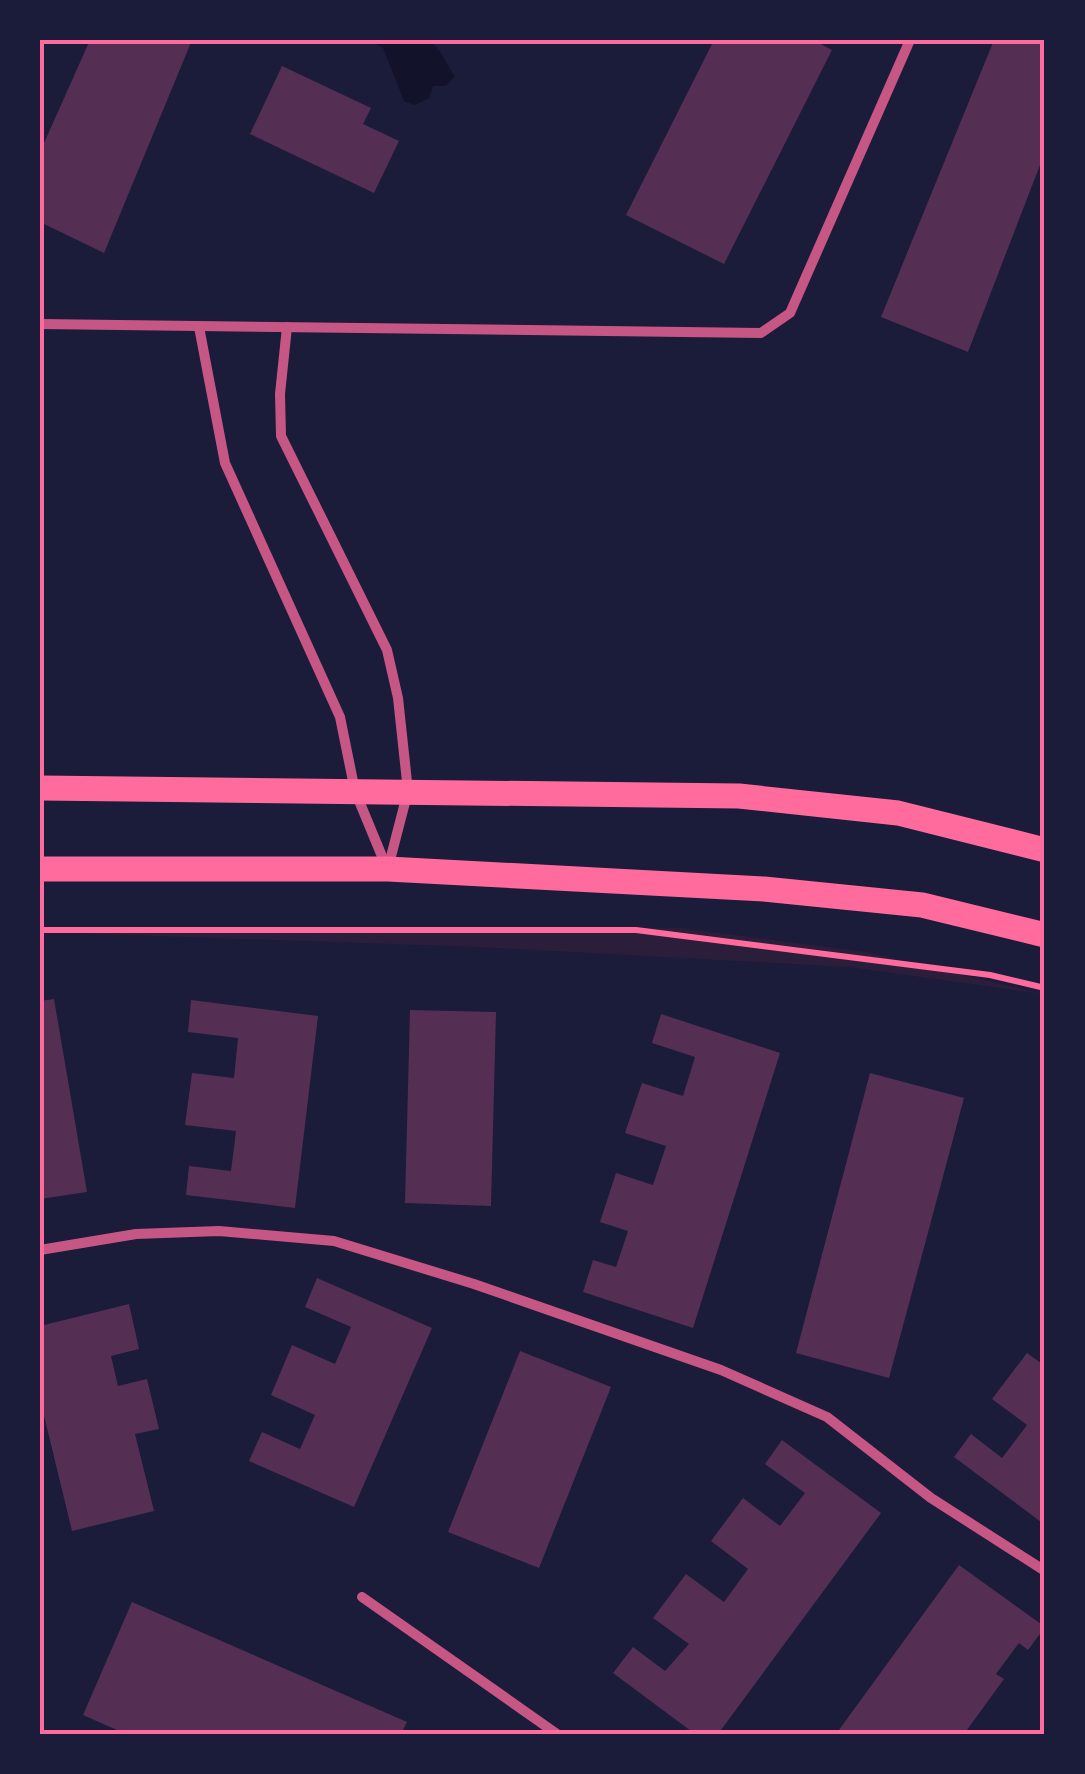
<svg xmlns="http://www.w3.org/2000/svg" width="1085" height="1774" viewBox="0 0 1085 1774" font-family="Rubik,sans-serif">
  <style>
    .green { fill: #2a1e3b }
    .water { fill: #12122b }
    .building { fill: #542f53 }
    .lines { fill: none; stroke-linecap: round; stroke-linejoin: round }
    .path { stroke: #ff6b9d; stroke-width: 6 }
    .minor { stroke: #c65784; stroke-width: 10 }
    .primary { stroke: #ff6b9d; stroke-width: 25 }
    .neatline { fill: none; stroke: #ff6b9d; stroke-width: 4 }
  </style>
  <rect width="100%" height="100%" fill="#1b1b3a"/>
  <path class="green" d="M 680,928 L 866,952 L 1043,994 L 849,967 L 479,947 L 40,932 Z"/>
  <path class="water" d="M 369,40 C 388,40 428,33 439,50 C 446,60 448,67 455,76 L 446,86 L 433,86 L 429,98 L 415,105 L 404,101 L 383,48 Z"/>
  <g class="building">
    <path d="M 90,40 L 192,40 L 104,253 L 40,222 L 40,152 Z"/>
    <path d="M 714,40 L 813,40 L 832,50 L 724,264 L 626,215 Z"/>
    <path d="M 994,40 L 1045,41 L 1045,152 L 968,352 L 881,317 Z"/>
    <path d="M 282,66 L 371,108 L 363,124 L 399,141 L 374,193 L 250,134 Z"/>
    <path d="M 54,999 L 87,1192 L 40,1199 L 40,1001 Z"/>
    <path d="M 191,1000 L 318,1016 L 295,1208 L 186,1195 L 189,1166 L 231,1171 L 236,1131 L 185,1125 L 192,1073 L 234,1078 L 238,1038 L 188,1032 Z"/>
    <path d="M 410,1010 L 496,1012 L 491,1206 L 405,1203 Z"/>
    <path d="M 661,1014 L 780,1053 L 693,1328 L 583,1292 L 593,1260 L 616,1267 L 628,1231 L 600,1222 L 616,1173 L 653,1185 L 666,1146 L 625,1133 L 642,1083 L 683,1096 L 695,1057 L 652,1043 Z"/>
    <path d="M 870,1073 L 964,1098 L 889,1378 L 796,1353 Z"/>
    <path d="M 317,1278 L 432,1328 L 354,1507 L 249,1461 L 262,1432 L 300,1449 L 315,1415 L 271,1395 L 292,1345 L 335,1364 L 351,1327 L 305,1307 Z"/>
    <path d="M 129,1304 L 139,1349 L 111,1356 L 118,1386 L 147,1379 L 159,1429 L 135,1434 L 154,1511 L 72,1531 L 40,1399 L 40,1326 Z"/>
    <path d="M 520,1351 L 611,1387 L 539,1568 L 448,1532 Z"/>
    <path d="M 1027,1353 L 1045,1366 L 1045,1525 L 954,1457 L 971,1434 L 1002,1458 L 1027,1425 L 992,1399 Z"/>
    <path d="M 782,1440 L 881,1513 L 718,1734 L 695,1734 L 613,1673 L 633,1647 L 665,1671 L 689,1644 L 653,1618 L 686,1574 L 724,1602 L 748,1569 L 711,1541 L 743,1498 L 780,1526 L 805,1493 L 765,1464 Z"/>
    <path d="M 959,1565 L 1045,1627 L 1028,1650 L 1019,1643 L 996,1674 L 1004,1679 L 964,1734 L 836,1734 Z"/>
    <path d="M 132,1602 L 407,1722 L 401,1734 L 126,1734 L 83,1715 Z"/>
  </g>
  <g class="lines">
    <path class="path" d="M 40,930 L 636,930 L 990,975 L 1045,988"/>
    <g class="minor">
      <path d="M 40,324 L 761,333 L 790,313 L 910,40"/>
      <path d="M 199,327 L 225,463 L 340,717 L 355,791 L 386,866"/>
      <path d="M 287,327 L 280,394 L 281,436 L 387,650 L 398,698 L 408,791 L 388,868"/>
      <path d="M 40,1250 L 136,1234 L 219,1231 L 334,1241 L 474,1284 L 721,1370 L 827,1417 L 931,1498 L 1045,1571"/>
      <path d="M 362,1597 L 557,1734"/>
    </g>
    <g class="primary">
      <path d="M 40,788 L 739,796 L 898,813 L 1045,850"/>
      <path d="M 40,869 L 388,869 L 764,889 L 922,905 L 1045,935"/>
    </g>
  </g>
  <rect width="1085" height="1774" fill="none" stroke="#1b1b3a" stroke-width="85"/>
  <rect x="42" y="42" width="1000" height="1690" class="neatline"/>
</svg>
